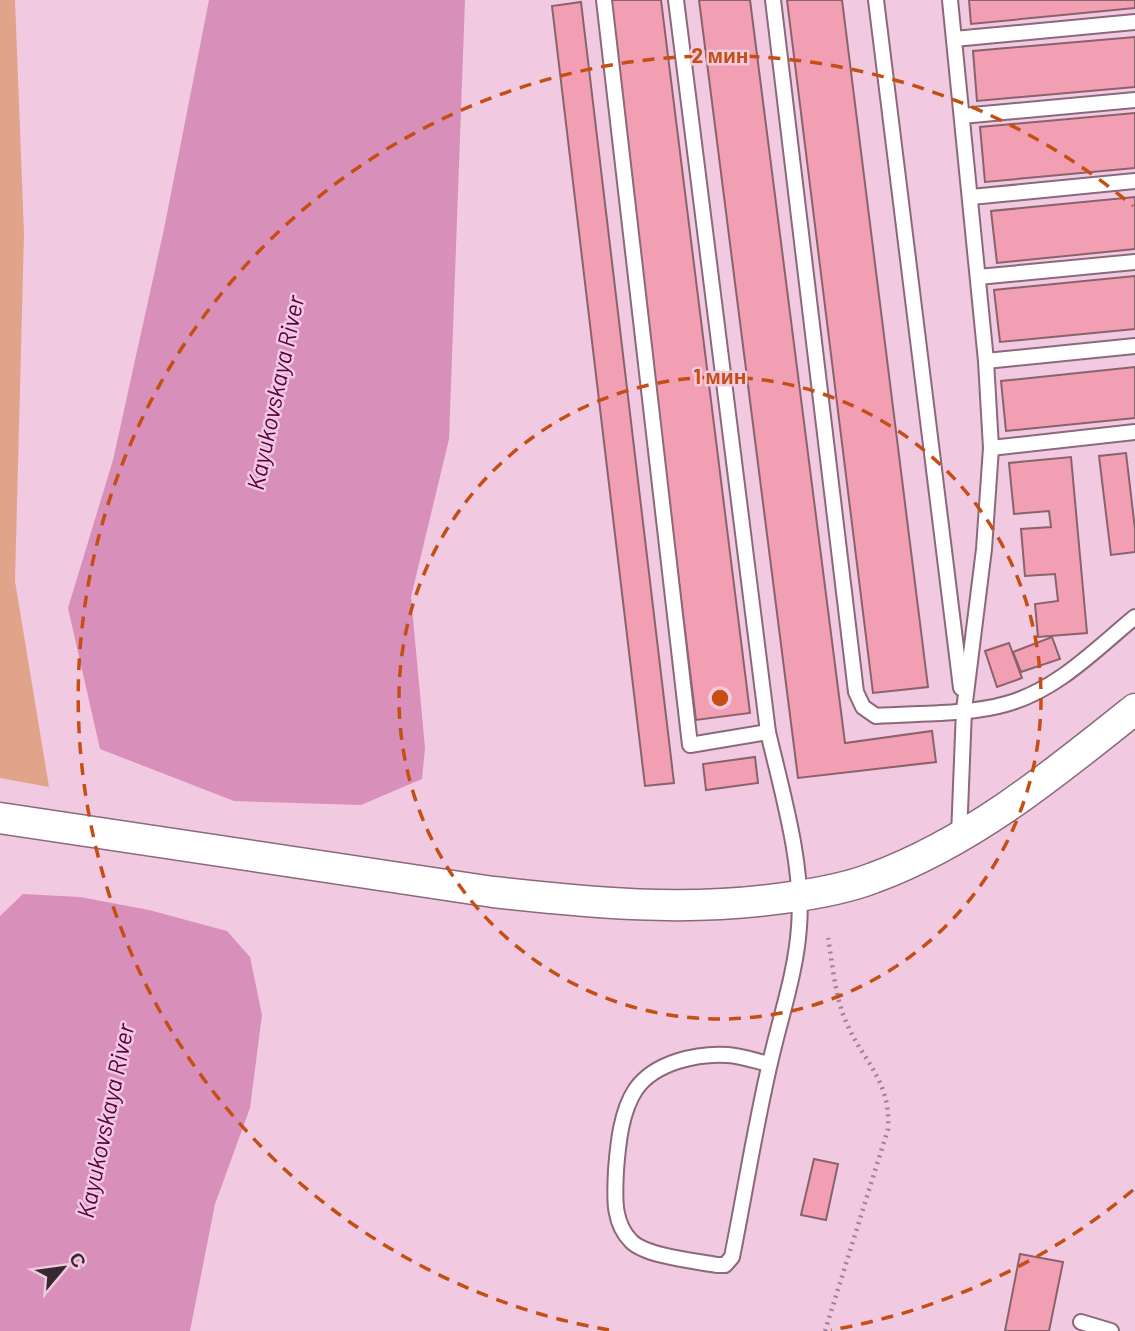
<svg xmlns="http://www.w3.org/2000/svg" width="1135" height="1331" viewBox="0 0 1135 1331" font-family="Barlow,sans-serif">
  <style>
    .green { fill: #e1a48b }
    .water { fill: #d890ba }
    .building { fill: #f39fb3; stroke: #8a626b; stroke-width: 2 }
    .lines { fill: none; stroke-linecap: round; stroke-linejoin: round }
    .lane-casing { stroke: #8b687c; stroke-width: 18 }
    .street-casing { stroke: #8b687c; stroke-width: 33 }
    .path { stroke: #9f8293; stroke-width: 4.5; stroke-dasharray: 2 5; stroke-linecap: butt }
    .lane { stroke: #fff; stroke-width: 14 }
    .street { stroke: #fff; stroke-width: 30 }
    .ring { fill: none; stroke: #c54f13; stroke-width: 3.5; stroke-dasharray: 12 9 }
    .labels { text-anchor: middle; stroke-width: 5; stroke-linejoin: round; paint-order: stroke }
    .water-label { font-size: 24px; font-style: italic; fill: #580040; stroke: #f1c9e0 }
    .centre { fill: #c54f13; stroke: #f1c9e0; stroke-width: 3.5 }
    .ring-label { font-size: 21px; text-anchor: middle; font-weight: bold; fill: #c54f13; stroke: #f1c9e0; stroke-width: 5; stroke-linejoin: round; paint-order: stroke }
  </style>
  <rect width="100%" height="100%" fill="#f1c9e0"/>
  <path class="green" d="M 0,0 L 15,0 L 24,234 L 15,581 L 49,787 L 0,778 Z"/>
  <g class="water">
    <path d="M 209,0 L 465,0 L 449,439 L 411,597 L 425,748 L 422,779 L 361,805 L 234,801 L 100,749 L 68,608 L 113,460 L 164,229 Z"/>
    <path d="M 23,894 L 80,897 L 149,910 L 227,931 L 250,957 L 262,1015 L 250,1108 L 215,1204 L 190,1331 L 0,1331 L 0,916 Z"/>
  </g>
  <g class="building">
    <path d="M 607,0 L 661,0 L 750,713 L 696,720 Z"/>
    <path d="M 699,0 L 750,0 L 845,743 L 932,731 L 936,762 L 798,778 Z"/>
    <path d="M 787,0 L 842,0 L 928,687 L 873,693 Z"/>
    <path d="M 969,0 L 1135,0 L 1135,8 L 971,24 Z"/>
    <path d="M 581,2 L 674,783 L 645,786 L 552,6 Z"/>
    <path d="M 1135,37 L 1135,87 L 977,101 L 973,51 Z"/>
    <path d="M 1135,113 L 1135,168 L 985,182 L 980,127 Z"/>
    <path d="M 1135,197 L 1135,249 L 997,263 L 991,211 Z"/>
    <path d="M 1135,276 L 1135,329 L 1000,342 L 994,290 Z"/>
    <path d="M 1135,367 L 1135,418 L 1006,431 L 1001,381 Z"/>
    <path d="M 1126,453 L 1135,529 L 1135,552 L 1111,555 L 1099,456 Z"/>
    <path d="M 1071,457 L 1087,633 L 1038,637 L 1035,604 L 1058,601 L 1055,574 L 1025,576 L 1021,529 L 1051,527 L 1049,511 L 1014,514 L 1009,463 Z"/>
    <path d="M 1052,637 L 1060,659 L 1021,672 L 1013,652 Z"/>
    <path d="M 1009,643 L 1022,678 L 997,687 L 985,651 Z"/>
    <path d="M 755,757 L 758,783 L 706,790 L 703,764 Z"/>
    <path d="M 814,1159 L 838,1164 L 826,1220 L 801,1215 Z"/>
    <path d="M 1020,1254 L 1063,1262 L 1049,1331 L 1005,1331 Z"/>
  </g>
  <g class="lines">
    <g class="lane-casing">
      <g id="lane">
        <path d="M 604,0 L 690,745 L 768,732"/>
        <path d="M 676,0 L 768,732 C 782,792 804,866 799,927 C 796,973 780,1018 770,1063 C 755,1127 745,1192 732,1257 L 725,1265 L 717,1265 C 695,1261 645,1256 631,1241 C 612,1222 615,1195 616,1170 C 618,1144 621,1111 636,1089 C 655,1062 698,1053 728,1055 C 742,1056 756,1061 769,1064"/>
        <path d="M 773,0 L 856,692 L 863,707 L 876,716 C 916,713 968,715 1006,704 C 1057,690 1095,650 1135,617"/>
        <path d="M 876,0 L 961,688"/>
        <path d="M 950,0 L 986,361 L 991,448 L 984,549 L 964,710 L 959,836"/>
        <path d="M 954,39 L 1135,22"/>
        <path d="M 962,116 L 1135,100"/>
        <path d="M 971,197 L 1135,181"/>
        <path d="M 978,277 L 1135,262"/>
        <path d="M 986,361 L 1135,346"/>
        <path d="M 991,448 L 1135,432"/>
        <path d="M 1081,1322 L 1111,1331"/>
      </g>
    </g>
    <g class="street-casing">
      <path id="street" d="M 0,818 L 493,892 C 592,903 685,912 784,898 C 814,894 845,889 873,878 C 971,842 1054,774 1135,709"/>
    </g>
    <path class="path" d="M 825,1331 L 888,1129 C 891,1080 864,1063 847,1024 C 835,998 833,967 828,938"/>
    <use href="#lane" class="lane"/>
    <use href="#street" class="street"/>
  </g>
  <g class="ring">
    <circle cx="720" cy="698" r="321"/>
    <path d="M1133 1190A642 642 0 0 1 831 1330M609 1330A642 642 0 1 1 1133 206"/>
  </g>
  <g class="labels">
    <g class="water-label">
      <text transform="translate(276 393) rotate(-78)" y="8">Kayukovskaya River</text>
      <text transform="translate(106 1121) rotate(-78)" y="8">Kayukovskaya River</text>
    </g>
  </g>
  <circle cx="720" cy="698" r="10" class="centre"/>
  <g class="ring-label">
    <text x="720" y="63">2 мин</text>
    <text x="720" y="384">1 мин</text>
  </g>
  <g transform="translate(63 1268) rotate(61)" stroke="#f1c9e0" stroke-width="5" paint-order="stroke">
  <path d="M0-5L12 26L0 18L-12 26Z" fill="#372831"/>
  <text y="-10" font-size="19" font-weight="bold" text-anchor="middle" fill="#372831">С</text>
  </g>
</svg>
